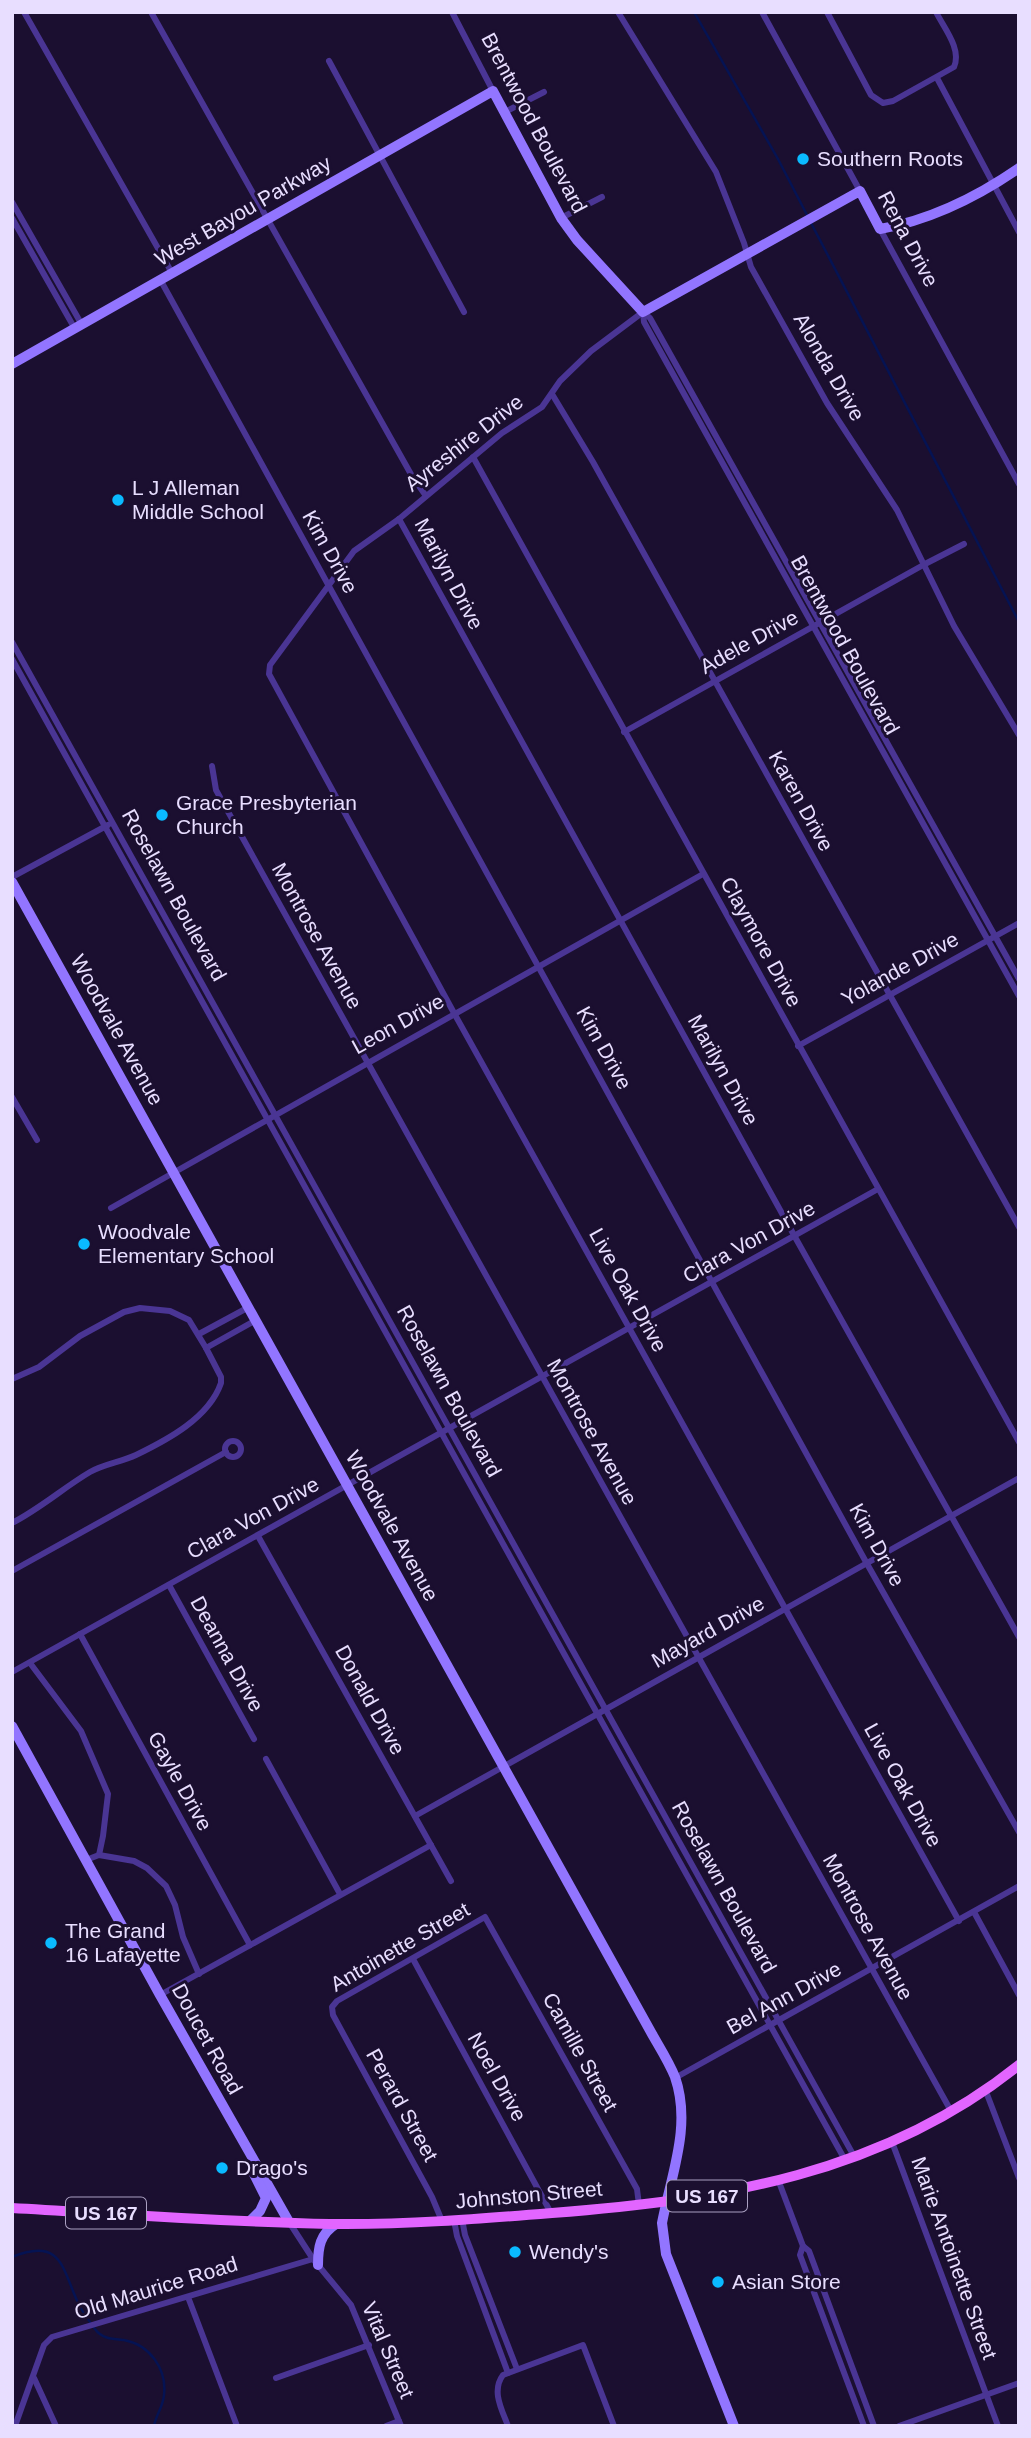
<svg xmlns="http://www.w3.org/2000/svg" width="1031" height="2438" viewBox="0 0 1031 2438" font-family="Helvetica,sans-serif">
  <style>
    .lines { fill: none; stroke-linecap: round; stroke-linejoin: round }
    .stream { stroke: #051353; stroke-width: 2.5 }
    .street { stroke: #4a3594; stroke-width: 6 }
    .secondary { stroke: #9275ff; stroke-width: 10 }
    .primary { stroke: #e265ff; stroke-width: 10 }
    .poi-dot { fill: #0abaff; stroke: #1b0f30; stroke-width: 2.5 }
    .labels { text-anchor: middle; stroke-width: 6; stroke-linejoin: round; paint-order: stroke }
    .shield { fill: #1b0f30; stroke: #aaa0c1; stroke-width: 2 }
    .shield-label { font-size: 19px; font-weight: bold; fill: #e8deff }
    .street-label { font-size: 21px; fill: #e8deff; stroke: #1b0f30 }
    .poi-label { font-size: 21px; fill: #e8deff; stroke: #1b0f30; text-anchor: start }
  </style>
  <rect width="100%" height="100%" fill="#1b0f30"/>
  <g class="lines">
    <g class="stream">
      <path d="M 694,12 L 778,159 L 807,215"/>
      <path d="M 810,221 L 1019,622"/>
      <path d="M 12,2257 C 64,2236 62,2271 80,2307 C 84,2314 90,2322 95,2329 C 102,2339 113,2339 124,2340 C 150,2345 167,2369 164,2395 C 163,2407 156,2415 154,2426"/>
    </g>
    <g class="street">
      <path d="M 24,12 L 172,273"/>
      <path d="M 151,12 L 412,476 L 426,496"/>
      <path d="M 452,12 L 493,91"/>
      <path d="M 618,12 L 716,172 L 744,243 L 751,267 L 827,403 L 897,510 L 954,626 L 1019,735"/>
      <path d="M 762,12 L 860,191"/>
      <path d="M 827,12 L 871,95 L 883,103 L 893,101 L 954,67 C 962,49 944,28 936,12"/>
      <path d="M 329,61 L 464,312"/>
      <path d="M 937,78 L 1019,232"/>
      <path d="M 505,112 L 544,92"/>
      <path d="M 12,202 L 82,325"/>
      <path d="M 12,218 L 75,329"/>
      <path d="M 561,218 L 602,197"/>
      <path d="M 880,229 L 1019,484"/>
      <path d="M 161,281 L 866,1562 L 1019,1832"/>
      <path d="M 643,312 L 591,351 L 560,381 L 542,407 L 502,433 L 399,519 L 354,551 L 270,665 L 269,674 L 454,1013 L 959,1921"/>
      <path d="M 643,312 L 644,322 L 1019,996"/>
      <path d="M 643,312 L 650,318 L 1019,979"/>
      <path d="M 552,394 L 593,462 L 1019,1227"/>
      <path d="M 473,457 L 1019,1442"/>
      <path d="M 399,519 L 795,1237 L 1019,1637"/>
      <path d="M 12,642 L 855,2158"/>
      <path d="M 12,659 L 845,2160"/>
      <path d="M 624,732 L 925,564 L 964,544"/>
      <path d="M 212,766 L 216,790 L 951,2111"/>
      <path d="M 12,877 L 108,825"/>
      <path d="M 798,1046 L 1019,923"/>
      <path d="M 12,1097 L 37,1140"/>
      <path d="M 111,1208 L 703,874"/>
      <path d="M 199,1334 L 249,1307"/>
      <path d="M 206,1348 L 256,1320"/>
      <path d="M 12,1379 L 39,1367 L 80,1336 L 124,1312 L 140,1308 L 170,1311 L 189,1320 L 206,1348 L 221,1377 L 221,1383 C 209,1418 167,1440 136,1455 C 121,1462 104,1464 90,1472 C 63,1488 41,1508 12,1523"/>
      <circle cx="233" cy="1449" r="8"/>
      <path d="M 258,1536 L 451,1881"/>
      <path d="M 12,1571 L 226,1452"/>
      <path d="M 169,1585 L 254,1739"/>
      <path d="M 80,1634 L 250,1945"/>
      <path d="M 30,1663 L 81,1731 L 108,1794 L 103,1836 L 99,1855"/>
      <path d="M 12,1672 L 878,1189"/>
      <path d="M 266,1759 L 340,1894"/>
      <path d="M 415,1816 C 617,1705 817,1590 1019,1478"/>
      <path d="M 86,1860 L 99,1855 L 134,1861 L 147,1868 L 166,1886 L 175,1905 L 183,1937 L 199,1974"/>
      <path d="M 974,1912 L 1019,1995"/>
      <path d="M 413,1959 L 551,2213"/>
      <path d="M 160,1995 L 431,1845"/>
      <path d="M 675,2078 L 1019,1886"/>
      <path d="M 985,2089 L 1019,2178"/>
      <path d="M 892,2142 L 998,2426"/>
      <path d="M 779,2182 L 803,2246 L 809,2251 L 874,2426"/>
      <path d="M 462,2219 L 465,2235 L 517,2369"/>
      <path d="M 454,2220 L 457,2236 L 508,2373"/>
      <path d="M 442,2221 L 432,2197 L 333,2015 L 332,2007 L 337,2001 L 485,1917 L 637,2189 L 639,2205"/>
      <path d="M 289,2222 L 313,2259 L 351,2305 L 401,2426"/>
      <path d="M 803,2246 L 800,2255 L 864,2426"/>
      <path d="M 188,2297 L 237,2426"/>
      <path d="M 34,2378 L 56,2426"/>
      <path d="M 276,2378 L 369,2345"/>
      <path d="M 15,2426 L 44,2345 L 52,2337 L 313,2259"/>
      <path d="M 386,2426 L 399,2421"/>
      <path d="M 508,2426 C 502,2410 491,2391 503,2375 L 583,2345 L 614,2426"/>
      <path d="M 899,2426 L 1019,2383"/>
    </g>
    <g class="secondary">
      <path d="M 12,364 L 493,91 L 561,218 L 577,240 L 643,312 L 860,191 L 880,229 C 930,220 977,197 1019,168"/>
      <path d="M 12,882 L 652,2034 C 660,2048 669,2062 675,2077 C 692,2126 671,2175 662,2223 L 666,2254 L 734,2426"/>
      <path d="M 12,1726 L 160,1995 L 289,2222"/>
      <path d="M 250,2221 L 260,2211 L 266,2198 L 251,2168"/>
      <path d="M 318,2265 C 318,2247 320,2234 336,2224"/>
    </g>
    <path class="primary" d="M 12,2208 C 118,2214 224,2222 330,2224 C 404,2225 478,2219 552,2213 C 720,2200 883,2174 1019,2065"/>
  </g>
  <g class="poi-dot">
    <circle cx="803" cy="159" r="7"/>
    <circle cx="118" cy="500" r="7"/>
    <circle cx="162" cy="815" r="7"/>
    <circle cx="84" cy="1244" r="7"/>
    <circle cx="51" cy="1943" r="7"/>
    <circle cx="222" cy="2168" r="7"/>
    <circle cx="515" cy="2252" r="7"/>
    <circle cx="718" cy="2282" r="7"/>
  </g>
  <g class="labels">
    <g class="shield">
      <rect x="667" y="2180.5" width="80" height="31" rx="5"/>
      <rect x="66" y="2197.5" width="80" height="31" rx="5"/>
    </g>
    <g class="shield-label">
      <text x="707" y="2203">US 167</text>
      <text x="106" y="2220">US 167</text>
    </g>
    <g class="street-label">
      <text transform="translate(534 123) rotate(62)" y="7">Brentwood Boulevard</text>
      <text transform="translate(243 211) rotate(-30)" y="7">West Bayou Parkway</text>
      <text transform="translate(908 239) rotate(62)" y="7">Rena Drive</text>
      <text transform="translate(829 367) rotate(60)" y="7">Alonda Drive</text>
      <text transform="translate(464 443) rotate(-38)" y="7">Ayreshire Drive</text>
      <text transform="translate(330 552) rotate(61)" y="7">Kim Drive</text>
      <text transform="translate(449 574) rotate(62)" y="7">Marilyn Drive</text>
      <text transform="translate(749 642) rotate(-29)" y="7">Adele Drive</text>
      <text transform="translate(845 645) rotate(61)" y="7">Brentwood Boulevard</text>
      <text transform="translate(801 801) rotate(61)" y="7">Karen Drive</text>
      <text transform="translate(174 895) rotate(61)" y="7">Roselawn Boulevard</text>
      <text transform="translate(317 936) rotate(61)" y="7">Montrose Avenue</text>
      <text transform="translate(761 942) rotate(61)" y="7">Claymore Drive</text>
      <text transform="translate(900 969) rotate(-29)" y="7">Yolande Drive</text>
      <text transform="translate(398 1024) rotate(-29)" y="7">Leon Drive</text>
      <text transform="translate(117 1030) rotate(61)" y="7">Woodvale Avenue</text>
      <text transform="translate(604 1048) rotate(61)" y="7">Kim Drive</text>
      <text transform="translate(723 1070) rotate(61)" y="7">Marilyn Drive</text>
      <text transform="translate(749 1242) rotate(-29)" y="7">Clara Von Drive</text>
      <text transform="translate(628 1290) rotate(61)" y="7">Live Oak Drive</text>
      <text transform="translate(449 1391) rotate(61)" y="7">Roselawn Boulevard</text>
      <text transform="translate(592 1432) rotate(61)" y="7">Montrose Avenue</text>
      <text transform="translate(253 1518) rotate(-29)" y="7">Clara Von Drive</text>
      <text transform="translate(392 1526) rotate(61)" y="7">Woodvale Avenue</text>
      <text transform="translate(877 1545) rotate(61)" y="7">Kim Drive</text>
      <text transform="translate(708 1632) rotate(-29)" y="7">Mayard Drive</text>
      <text transform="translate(227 1654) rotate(61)" y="7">Deanna Drive</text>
      <text transform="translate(370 1700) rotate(61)" y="7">Donald Drive</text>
      <text transform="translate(180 1781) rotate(61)" y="7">Gayle Drive</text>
      <text transform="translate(903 1785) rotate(61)" y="7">Live Oak Drive</text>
      <text transform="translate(724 1887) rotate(61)" y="7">Roselawn Boulevard</text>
      <text transform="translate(868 1927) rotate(61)" y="7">Montrose Avenue</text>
      <text transform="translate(400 1947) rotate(-30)" y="7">Antoinette Street</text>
      <text transform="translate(784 1998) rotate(-29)" y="7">Bel Ann Drive</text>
      <text transform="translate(207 2039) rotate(61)" y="7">Doucet Road</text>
      <text transform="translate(580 2052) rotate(61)" y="7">Camille Street</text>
      <text transform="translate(497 2077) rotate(61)" y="7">Noel Drive</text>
      <text transform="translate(402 2105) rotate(61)" y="7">Perard Street</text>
      <text transform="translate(529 2195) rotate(-5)" y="7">Johnston Street</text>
      <text transform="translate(954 2258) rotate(70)" y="7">Marie Antoinette Street</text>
      <text transform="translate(156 2288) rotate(-17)" y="7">Old Maurice Road</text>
      <text transform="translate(388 2350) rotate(67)" y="7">Vital Street</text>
    </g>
    <g class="poi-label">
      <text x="817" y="166">Southern Roots</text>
      <text x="132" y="495">L J Alleman<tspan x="132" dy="24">Middle School</tspan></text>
      <text x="176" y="810">Grace Presbyterian<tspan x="176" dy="24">Church</tspan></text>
      <text x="98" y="1239">Woodvale<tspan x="98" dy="24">Elementary School</tspan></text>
      <text x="65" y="1938">The Grand<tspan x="65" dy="24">16 Lafayette</tspan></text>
      <text x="236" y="2175">Drago's</text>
      <text x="529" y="2259">Wendy's</text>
      <text x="732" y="2289">Asian Store</text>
    </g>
  </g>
  <rect width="1031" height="2438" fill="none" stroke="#e8deff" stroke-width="28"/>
</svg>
